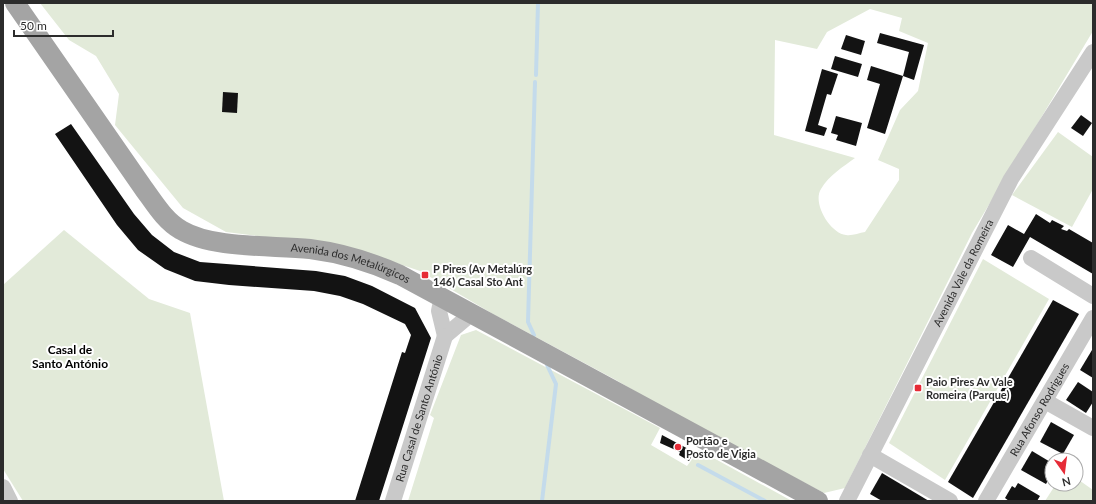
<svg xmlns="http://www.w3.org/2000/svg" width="1096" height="504" viewBox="0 0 1096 504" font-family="Lato,sans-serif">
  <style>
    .green { fill: #e2ead9; fill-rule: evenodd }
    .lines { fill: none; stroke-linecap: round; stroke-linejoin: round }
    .stream { stroke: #c4dbeb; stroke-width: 4 }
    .building { fill: #131313 }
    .minor { stroke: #c9c9c9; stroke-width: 16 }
    .major { stroke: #a4a4a4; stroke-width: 20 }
    .poi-dot { fill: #e62b37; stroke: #fff; stroke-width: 1.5 }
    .labels { text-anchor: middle; stroke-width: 4; stroke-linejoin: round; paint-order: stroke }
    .street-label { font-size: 11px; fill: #2c2c2c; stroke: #fff }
    .poi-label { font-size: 11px; font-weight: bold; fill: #2c2c2c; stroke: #fff; text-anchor: start }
    .neighbourhood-label { font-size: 12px; font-weight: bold; fill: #000; stroke: #fff }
  </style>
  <rect width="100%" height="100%" fill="#fff"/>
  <g class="green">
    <path d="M 40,3 L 1093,3 L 1093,31 L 972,233 L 845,488 L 824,493 L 665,409 L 616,380 L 493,314 L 420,271 L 352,248 L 226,232 L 183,208 L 115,125 L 119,94 L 96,56 L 69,40 ZM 870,9 L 902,18 L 899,31 L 928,43 L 918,91 L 900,110 L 878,160 L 899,169 L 899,180 L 865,232 C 859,233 852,236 846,235 C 830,233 812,203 821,189 C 829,175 843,167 855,158 L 774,135 L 775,40 L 817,49 L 827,32 Z"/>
    <path d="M 1058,132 L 1093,157 L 1093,189 L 1072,227 L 1012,195 Z"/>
    <path d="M 64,230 L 149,299 L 190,313 L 224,501 L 23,501 L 3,469 L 3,285 Z"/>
    <path d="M 983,259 L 1049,299 L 945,480 L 889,443 Z"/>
    <path d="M 476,330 L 660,428 L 651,445 L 687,466 L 699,450 L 792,501 L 408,501 L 434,418 L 430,415 L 461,335 Z"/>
    <path d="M 1076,478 L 1093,490 L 1093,501 L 1045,501 L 1056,484 L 1076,484 Z"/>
  </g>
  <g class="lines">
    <g class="stream">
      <path d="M 536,75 L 538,3"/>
      <path d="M 534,335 L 528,322 L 535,82"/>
      <path d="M 698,465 L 765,501"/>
      <path d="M 542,501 L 556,384 L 547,365"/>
    </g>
  </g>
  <g class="building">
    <path d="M 880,33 L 924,45 L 914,80 L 903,76 L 909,52 L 877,43 Z"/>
    <path d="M 846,35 L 865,41 L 861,55 L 841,49 Z"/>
    <path d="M 835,56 L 862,64 L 858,77 L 831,69 Z"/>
    <path d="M 871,66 L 903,76 L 885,134 L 867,128 L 880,84 L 867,80 Z"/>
    <path d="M 822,69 L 838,74 L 831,95 L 827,94 L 818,125 L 827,128 L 824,136 L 805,131 Z"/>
    <path d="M 223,92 L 238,93 L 237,113 L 222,112 Z"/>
    <path d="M 1081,115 L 1092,123 L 1083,136 L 1071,128 Z"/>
    <path d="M 836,116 L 862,123 L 856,146 L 836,140 L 838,135 L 831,133 Z"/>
    <path d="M 71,124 L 134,214 L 152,235 L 174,252 L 200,262 L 316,271 L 345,276 L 372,286 L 415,308 L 431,338 L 379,501 L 355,501 L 402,352 L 405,353 L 411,335 L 405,324 L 363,304 L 340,296 L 314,291 L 229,285 L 195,281 L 165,269 L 138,250 L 117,225 L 55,134 Z"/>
    <path d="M 1036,214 L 1050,223 L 1052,220 L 1064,226 L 1061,229 L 1067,231 L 1069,229 L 1093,243 L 1093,274 L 1030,237 L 1013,267 L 991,255 L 1008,225 L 1024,234 Z"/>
    <path d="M 1053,300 L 1079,314 L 973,498 L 948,482 Z"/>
    <path d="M 1092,350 L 1093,351 L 1093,378 L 1080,370 Z"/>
    <path d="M 1078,382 L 1093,392 L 1093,402 L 1086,413 L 1066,400 Z"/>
    <path d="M 1051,422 L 1074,435 L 1063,454 L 1040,442 Z"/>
    <path d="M 662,435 L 694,452 L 689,461 L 679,455 L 680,452 L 660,443 Z"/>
    <path d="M 1032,451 L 1052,463 L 1052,473 L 1046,484 L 1021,470 Z"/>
    <path d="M 882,473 L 929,501 L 882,501 L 870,494 Z"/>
    <path d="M 1018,483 L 1040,496 L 1037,501 L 1009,501 L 1005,498 L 1012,486 L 1015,488 Z"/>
  </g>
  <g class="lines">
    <g class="minor">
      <path d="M 1031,258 L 1093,296"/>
      <path d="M 442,297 L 439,311 L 445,336 L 464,320 L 470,312"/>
      <path d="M 1045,401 L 1093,428"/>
      <path d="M 870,455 L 950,501"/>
      <path d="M 3,487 L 10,501"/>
      <path id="s1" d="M 393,501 L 445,336"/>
      <path id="s2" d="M 847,501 L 1011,179 L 1093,52"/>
      <path id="s3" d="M 986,501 L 1093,318"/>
    </g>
    <path class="major" id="s4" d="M 15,3 L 144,189 C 155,204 165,221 181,230 C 213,249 272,245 310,249 C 342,253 371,262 400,275 L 818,501"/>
  </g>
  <g class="poi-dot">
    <rect x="421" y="271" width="8" height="8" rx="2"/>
    <rect x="914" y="384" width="8" height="8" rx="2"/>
    <circle cx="678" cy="447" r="4"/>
  </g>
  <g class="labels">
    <g class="street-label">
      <text dy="4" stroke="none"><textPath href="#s4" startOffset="456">Avenida dos Metalúrgicos</textPath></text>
      <text dy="4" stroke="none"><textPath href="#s2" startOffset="256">Avenida Vale da Romeira</textPath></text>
      <text dy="4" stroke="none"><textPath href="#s3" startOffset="106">Rua Afonso Rodrigues</textPath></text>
      <text dy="4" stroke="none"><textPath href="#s1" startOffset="87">Rua Casal de Santo António</textPath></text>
    </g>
    <g class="poi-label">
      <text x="433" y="273">P Pires (Av Metalúrg<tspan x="433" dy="13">146) Casal Sto Ant</tspan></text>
      <text x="926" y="386">Paio Pires Av Vale<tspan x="926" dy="13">Romeira (Parque)</tspan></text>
      <text x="686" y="445">Portão e<tspan x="686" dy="13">Posto de Vigia</tspan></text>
    </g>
    <g class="neighbourhood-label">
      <text x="70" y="354">Casal de<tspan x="70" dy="14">Santo António</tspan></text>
    </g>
  </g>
  <rect width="1096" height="504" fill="none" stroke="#2c2c2c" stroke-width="8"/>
  <g transform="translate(1064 472) rotate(166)"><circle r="19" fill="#ffffff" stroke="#ababab"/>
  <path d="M0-3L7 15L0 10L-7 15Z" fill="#e62b37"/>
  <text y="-6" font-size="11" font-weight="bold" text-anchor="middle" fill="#2c2c2c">N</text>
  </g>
  <path d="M14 30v6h99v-6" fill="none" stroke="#2c2c2c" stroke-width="2"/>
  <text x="20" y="30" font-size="12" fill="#2c2c2c" stroke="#ffffff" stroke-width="3" paint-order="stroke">50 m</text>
</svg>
